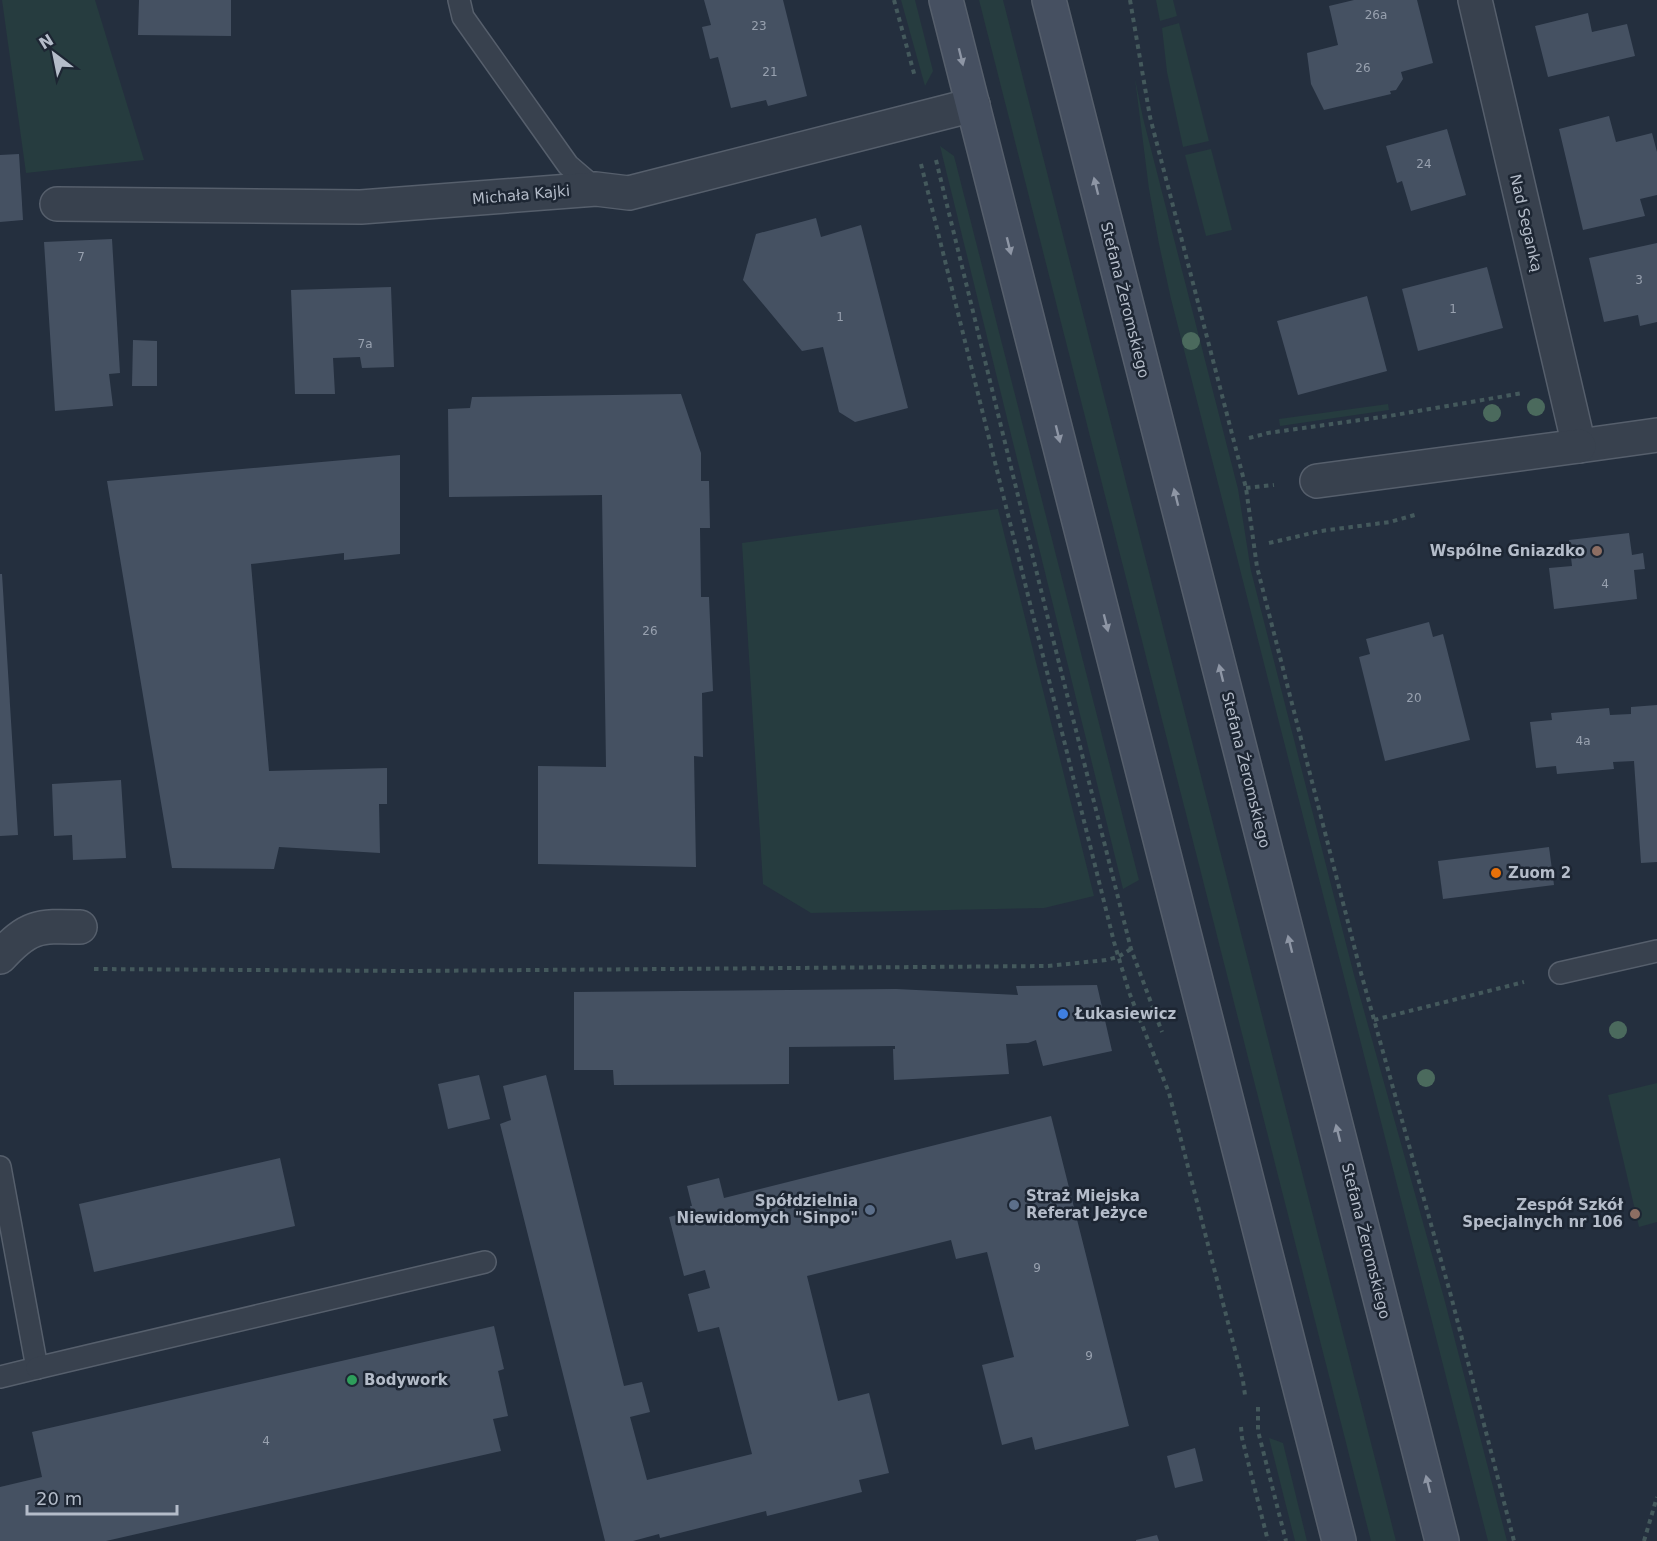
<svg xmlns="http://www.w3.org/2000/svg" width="1657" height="1541" viewBox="0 0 1657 1541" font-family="'DejaVu Sans',sans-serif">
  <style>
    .green { fill: #263c3f }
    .building { fill: #455162 }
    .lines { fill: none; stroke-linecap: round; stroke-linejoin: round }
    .lane-casing { stroke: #565f6c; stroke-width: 24 }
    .street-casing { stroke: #565f6c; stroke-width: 36 }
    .secondary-casing { stroke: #565f6c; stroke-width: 36 }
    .path { stroke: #44595c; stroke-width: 4; stroke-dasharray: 4.5 4.5; stroke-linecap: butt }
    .lane { stroke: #38414e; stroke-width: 21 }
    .street { stroke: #38414e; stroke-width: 33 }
    .secondary { stroke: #465061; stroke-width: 33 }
    .tree { fill: #4b6a5d }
    .oneway { fill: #8e96a5 }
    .education-dot { fill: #8d6e63; stroke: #1d2633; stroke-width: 2 }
    .food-dot { fill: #e8710a; stroke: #1d2633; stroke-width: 2 }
    .shop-dot { fill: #3f7fe0; stroke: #1d2633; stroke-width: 2 }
    .service-dot { fill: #5c6f8a; stroke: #1d2633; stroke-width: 2 }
    .leisure-dot { fill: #2e9e5b; stroke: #1d2633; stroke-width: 2 }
    .labels { text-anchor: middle; stroke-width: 5; stroke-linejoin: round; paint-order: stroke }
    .number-label { font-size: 12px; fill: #98a1af }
    .street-label { font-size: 15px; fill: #b4bcc9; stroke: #1d2633 }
    .poi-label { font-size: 15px; font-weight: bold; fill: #b4bcc9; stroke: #1d2633; text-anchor: start }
  </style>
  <rect width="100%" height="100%" fill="#242f3e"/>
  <g class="green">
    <path d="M 2,0 L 95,0 L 144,160 L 26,173 Z"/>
    <path d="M 901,0 L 915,0 L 933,71 L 925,86 Z"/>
    <path d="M 979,0 L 1003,0 L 1396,1541 L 1371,1541 Z"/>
    <path d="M 1156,0 L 1173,0 L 1177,16 L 1160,21 Z"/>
    <path d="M 1179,23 L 1209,141 L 1183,147 L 1167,72 L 1162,28 Z"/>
    <path d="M 1135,79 L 1143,118 L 1238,489 L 1251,571 L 1354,975 L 1444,1298 L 1507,1541 L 1488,1541 L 1171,299 L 1159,244 L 1149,189 Z"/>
    <path d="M 940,146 L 954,156 L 1139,880 L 1123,889 Z"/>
    <path d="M 1211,149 L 1232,230 L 1206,236 L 1185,155 Z"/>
    <path d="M 1388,404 L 1389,410 L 1280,426 L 1279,419 Z"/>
    <path d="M 998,509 L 1094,896 L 1044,908 L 811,913 L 763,884 L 742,543 Z"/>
    <path d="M 1657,1083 L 1657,1222 L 1639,1227 L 1608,1095 Z"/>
    <path d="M 1269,1438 L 1283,1443 L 1307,1541 L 1295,1541 Z"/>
  </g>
  <g class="building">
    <path d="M 139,0 L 231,0 L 231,36 L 138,35 Z"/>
    <path d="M 704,0 L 783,0 L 807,96 L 768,106 L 766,100 L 731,108 L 718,57 L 710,59 L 702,27 L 711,25 Z"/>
    <path d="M 1354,0 L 1417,0 L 1433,63 L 1401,72 L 1403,79 L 1396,90 L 1390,91 L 1391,94 L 1324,110 L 1311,84 L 1307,53 L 1338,45 L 1329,6 Z"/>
    <path d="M 1588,13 L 1592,32 L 1627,24 L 1635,56 L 1548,77 L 1535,26 Z"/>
    <path d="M 1609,116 L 1616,142 L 1652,133 L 1657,152 L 1657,195 L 1640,199 L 1645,216 L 1583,230 L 1559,129 Z"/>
    <path d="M 1447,129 L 1466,195 L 1411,211 L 1402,181 L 1397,183 L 1386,146 Z"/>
    <path d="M 19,154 L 23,220 L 0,222 L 0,155 Z"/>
    <path d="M 816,218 L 821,237 L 861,225 L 908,408 L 855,422 L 839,412 L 823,347 L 802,351 L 743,280 L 756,234 Z"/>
    <path d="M 112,239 L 120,373 L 109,374 L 113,406 L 55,411 L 44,242 Z"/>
    <path d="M 1657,243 L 1657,322 L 1640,326 L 1638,315 L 1604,322 L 1589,258 Z"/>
    <path d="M 1487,267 L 1503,328 L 1418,351 L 1402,289 Z"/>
    <path d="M 391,287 L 394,367 L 362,368 L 360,357 L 333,358 L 335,394 L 295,394 L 291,290 Z"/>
    <path d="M 1367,296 L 1387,371 L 1298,395 L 1277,321 Z"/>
    <path d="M 133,340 L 157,341 L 157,386 L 132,386 Z"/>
    <path d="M 681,394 L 701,453 L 701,481 L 709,481 L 710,528 L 700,528 L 701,597 L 709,597 L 713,691 L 702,693 L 703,757 L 694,756 L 696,867 L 538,864 L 538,766 L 606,767 L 602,495 L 449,497 L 448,409 L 470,408 L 472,397 Z"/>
    <path d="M 400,455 L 400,554 L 344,560 L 344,553 L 251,564 L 269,771 L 387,768 L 387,804 L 379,804 L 380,853 L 279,847 L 274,869 L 172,868 L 107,481 Z"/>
    <path d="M 1629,533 L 1632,555 L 1643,553 L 1645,569 L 1634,570 L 1637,599 L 1554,609 L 1549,568 L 1572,566 L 1569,540 Z"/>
    <path d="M 0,574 L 2,574 L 18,835 L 0,836 Z"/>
    <path d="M 1429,622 L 1433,637 L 1443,634 L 1470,740 L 1385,761 L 1359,657 L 1370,654 L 1366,639 Z"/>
    <path d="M 1657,705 L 1657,862 L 1641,863 L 1634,761 L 1613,762 L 1614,769 L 1557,774 L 1556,766 L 1536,768 L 1530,722 L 1552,720 L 1551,713 L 1609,708 L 1610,715 L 1631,714 L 1631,707 Z"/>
    <path d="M 121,780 L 126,858 L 73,860 L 72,835 L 54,836 L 52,784 Z"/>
    <path d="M 1549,847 L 1554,885 L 1443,899 L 1438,861 Z"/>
    <path d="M 1097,985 L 1112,1051 L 1043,1066 L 1036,1040 L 1028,1043 L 1006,1044 L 1009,1074 L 894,1080 L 893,1049 L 895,1049 L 895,1046 L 789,1047 L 789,1084 L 614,1085 L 613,1070 L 574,1070 L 574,992 L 896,989 L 1018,995 L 1016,986 Z"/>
    <path d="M 479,1075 L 490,1119 L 448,1129 L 438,1084 Z"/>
    <path d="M 546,1075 L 624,1386 L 642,1382 L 650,1412 L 630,1417 L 647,1480 L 752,1454 L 719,1327 L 698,1332 L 688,1294 L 710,1288 L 705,1270 L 684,1276 L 669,1217 L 691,1211 L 690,1206 L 692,1206 L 687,1186 L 719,1178 L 724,1198 L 1051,1116 L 1129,1426 L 1035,1450 L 1032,1437 L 1002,1445 L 982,1365 L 1014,1357 L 987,1252 L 956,1259 L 951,1240 L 807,1276 L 838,1401 L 869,1393 L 889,1473 L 859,1480 L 862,1492 L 767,1516 L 766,1511 L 660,1538 L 659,1534 L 633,1541 L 605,1541 L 500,1124 L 511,1120 L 503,1086 Z"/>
    <path d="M 280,1158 L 295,1226 L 94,1272 L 79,1204 Z"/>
    <path d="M 494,1326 L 504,1369 L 498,1371 L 508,1416 L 493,1419 L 501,1451 L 106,1541 L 0,1541 L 0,1487 L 42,1477 L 32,1432 Z"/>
    <path d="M 1195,1448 L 1203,1481 L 1175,1488 L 1167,1456 Z"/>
    <path d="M 1157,1535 L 1159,1541 L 1136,1541 L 1136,1540 Z"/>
  </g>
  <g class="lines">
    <g class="lane-casing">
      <g id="lane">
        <path d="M 459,0 L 463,17 L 568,165 L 596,189"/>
        <path d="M 1560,973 L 1657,951"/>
        <path d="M 0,1167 L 37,1368 L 0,1377"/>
        <path d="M 37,1368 L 485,1262"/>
      </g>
    </g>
    <g class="street-casing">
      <g id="street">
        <path d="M 1475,0 L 1579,446 L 1657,435"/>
        <path d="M 57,204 L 361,207 L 596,189 L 629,193 L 973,105"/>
        <path d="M 1317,481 L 1579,446"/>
        <path d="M 0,957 C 29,925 39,926 80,927"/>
      </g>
    </g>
    <g class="secondary-casing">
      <g id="secondary">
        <path d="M 946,0 L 1339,1541"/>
        <path d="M 1049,0 L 1442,1541"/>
      </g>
    </g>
    <g class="path">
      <path d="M 894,0 L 915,77"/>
      <path d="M 1130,0 L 1150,117 L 1246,488 L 1257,567 L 1361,973 L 1451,1296 L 1514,1541"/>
      <path d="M 936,160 L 1052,635 L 1131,949 L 1162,1032"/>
      <path d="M 921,164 L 1114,942 L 1129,992 L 1169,1093 L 1243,1381 L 1245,1395"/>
      <path d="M 1249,438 L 1268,433 L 1389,416 L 1523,393"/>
      <path d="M 1246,488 L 1274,485"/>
      <path d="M 1269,543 L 1321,531 L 1390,522 L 1418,514"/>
      <path d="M 94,969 L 408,971 L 1048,966 L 1106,960 L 1118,957 L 1131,949"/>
      <path d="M 1374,1020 L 1524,982"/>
      <path d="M 1258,1407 L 1258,1431 L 1286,1541"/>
      <path d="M 1241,1427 L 1242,1438 L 1268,1541"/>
      <path d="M 1644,1541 L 1657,1497"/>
    </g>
    <use href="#lane" class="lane"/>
    <use href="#street" class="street"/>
    <use href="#secondary" class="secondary"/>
  </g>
  <g class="tree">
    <circle cx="1191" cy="341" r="9"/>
    <circle cx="1536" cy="407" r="9"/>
    <circle cx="1492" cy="413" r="9"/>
    <circle cx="1618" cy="1030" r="9"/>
    <circle cx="1426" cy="1078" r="9"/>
  </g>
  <defs><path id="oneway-solid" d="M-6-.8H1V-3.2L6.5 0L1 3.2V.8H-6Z" transform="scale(1.5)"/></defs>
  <g class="oneway">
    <use href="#oneway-solid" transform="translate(961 57) rotate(76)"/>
    <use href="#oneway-solid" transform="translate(1096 186) rotate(-104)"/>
    <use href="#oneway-solid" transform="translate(1009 246) rotate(76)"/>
    <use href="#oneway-solid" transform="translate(1058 434) rotate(76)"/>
    <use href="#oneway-solid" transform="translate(1176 497) rotate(-104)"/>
    <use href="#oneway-solid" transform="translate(1106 623) rotate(76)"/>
    <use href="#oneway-solid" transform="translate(1221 673) rotate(-104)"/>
    <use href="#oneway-solid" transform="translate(1290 944) rotate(-104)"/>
    <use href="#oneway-solid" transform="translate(1338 1133) rotate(-104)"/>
    <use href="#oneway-solid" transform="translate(1428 1484) rotate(-104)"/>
  </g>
  <g class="education-dot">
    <circle cx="1597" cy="551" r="6"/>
    <circle cx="1635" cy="1214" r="6"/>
  </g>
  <circle class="food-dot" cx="1496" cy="873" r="6"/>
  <circle class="shop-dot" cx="1063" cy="1014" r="6"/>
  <g class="service-dot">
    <circle cx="1014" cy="1205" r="6"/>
    <circle cx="870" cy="1210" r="6"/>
  </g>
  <circle class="leisure-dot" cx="352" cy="1380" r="6"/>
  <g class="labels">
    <g class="number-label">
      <text x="1376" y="19">26a</text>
      <text x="759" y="30">23</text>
      <text x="1363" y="72">26</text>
      <text x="770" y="76">21</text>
      <text x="1424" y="168">24</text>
      <text x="81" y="261">7</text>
      <text x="1639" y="284">3</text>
      <text x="1453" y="313">1</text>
      <text x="840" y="321">1</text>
      <text x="365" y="348">7a</text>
      <text x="1605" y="588">4</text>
      <text x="650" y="635">26</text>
      <text x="1414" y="702">20</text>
      <text x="1583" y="745">4a</text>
      <text x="1037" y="1272">9</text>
      <text x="1089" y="1360">9</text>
      <text x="266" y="1445">4</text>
    </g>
    <g class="street-label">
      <text transform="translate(521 195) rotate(-5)" y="5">Michała Kajki</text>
      <text transform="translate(1526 223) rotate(77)" y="5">Nad Seganką</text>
      <text transform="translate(1125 300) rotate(76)" y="5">Stefana Żeromskiego</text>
      <text transform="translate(1246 770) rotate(76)" y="5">Stefana Żeromskiego</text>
      <text transform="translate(1366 1241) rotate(76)" y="5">Stefana Żeromskiego</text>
    </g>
    <g class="poi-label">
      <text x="1585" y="556" text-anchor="end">Wspólne Gniazdko</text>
      <text x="1508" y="878">Zuom 2</text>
      <text x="1075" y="1019">Łukasiewicz</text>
      <text x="1026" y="1201">Straż Miejska<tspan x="1026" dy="17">Referat Jeżyce</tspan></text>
      <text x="858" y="1206" text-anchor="end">Spółdzielnia<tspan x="858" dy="17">Niewidomych "Sinpo"</tspan></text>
      <text x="1623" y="1210" text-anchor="end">Zespół Szkół<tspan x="1623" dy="17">Specjalnych nr 106</tspan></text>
      <text x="364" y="1385">Bodywork</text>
    </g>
  </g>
  <g transform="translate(54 54) rotate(328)" stroke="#1d2633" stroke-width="4.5" paint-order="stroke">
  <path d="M0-4.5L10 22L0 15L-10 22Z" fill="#b4bcc9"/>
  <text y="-9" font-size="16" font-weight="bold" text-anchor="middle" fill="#b4bcc9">N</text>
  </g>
  <path d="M27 1505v9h150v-9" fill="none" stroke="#b4bcc9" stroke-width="3"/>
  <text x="36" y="1505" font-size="18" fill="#b4bcc9" stroke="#1d2633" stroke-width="4.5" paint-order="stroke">20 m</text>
</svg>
